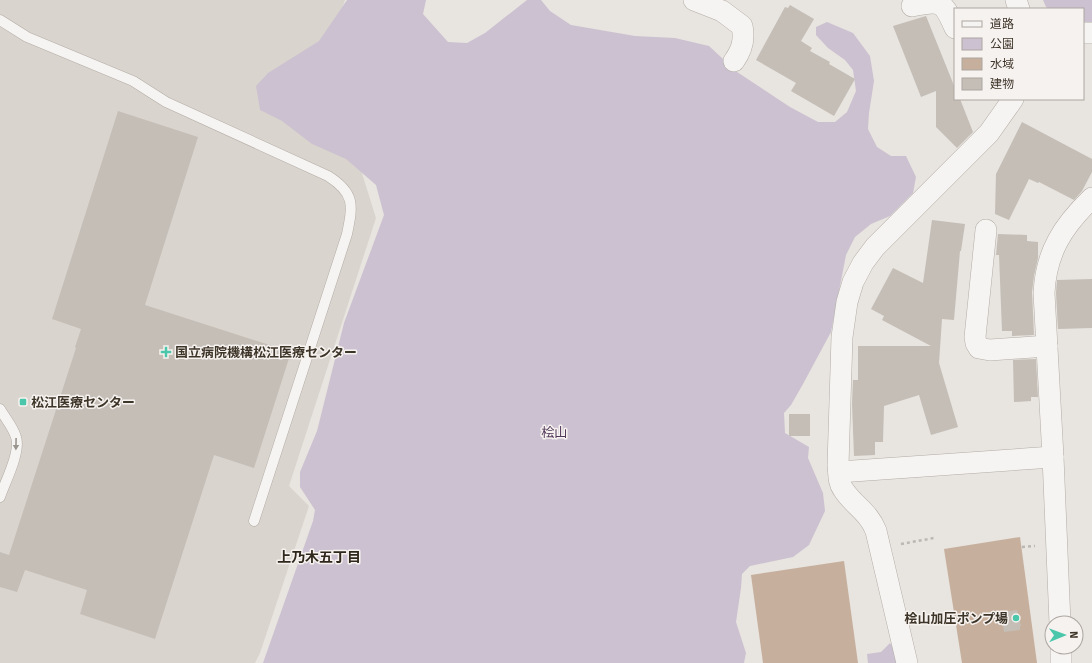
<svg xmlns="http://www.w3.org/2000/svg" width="1092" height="663" viewBox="0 0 1092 663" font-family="'Fira Sans','Noto Sans JP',sans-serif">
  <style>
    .built { fill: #dad4ce }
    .green { fill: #ccc1d1 }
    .water { fill: #c6af9c }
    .building { fill: #c4beb7 }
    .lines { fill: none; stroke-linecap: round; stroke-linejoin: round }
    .service-casing { stroke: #b2aca5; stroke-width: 11 }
    .minor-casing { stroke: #b2aca5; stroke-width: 22 }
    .path { stroke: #bbb7b2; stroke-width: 2.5; stroke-dasharray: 3 3; stroke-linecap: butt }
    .service { stroke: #f6f4f2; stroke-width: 10 }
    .minor { stroke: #f6f4f2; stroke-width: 21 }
    .oneway { fill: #9a948e }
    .poi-dot { fill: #4ac7ab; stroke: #f6f2ef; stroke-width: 1.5 }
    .labels { text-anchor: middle; stroke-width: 3; stroke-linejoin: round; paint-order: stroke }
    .poi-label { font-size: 13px; font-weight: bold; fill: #3e3529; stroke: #f6f2ef; text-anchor: start }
    .park-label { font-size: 13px; fill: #503759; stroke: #f6f2ef }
    .neighbourhood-label { font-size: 14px; font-weight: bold; fill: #2f271b; stroke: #f6f2ef }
  </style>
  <rect width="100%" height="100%" fill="#e8e4df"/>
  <path class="built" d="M 0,0 L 345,0 L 325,55 L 376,218 L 289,486 L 309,506 L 260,653 L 255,663 L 0,663 Z"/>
  <g class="green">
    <path d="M 347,0 L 426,0 L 423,14 L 448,42 L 467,43 L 485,33 L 527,0 L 541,0 L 550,11 L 571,25 L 635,36 L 675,38 L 709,46 L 737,72 L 790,107 L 818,122 L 835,122 L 847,112 L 856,91 L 853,70 L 845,60 L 828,48 L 816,35 L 816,27 L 827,22 L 853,33 L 870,56 L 874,81 L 869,113 L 868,129 L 877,147 L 891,156 L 906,156 L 916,177 L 913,193 L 890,216 L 871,224 L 855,237 L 846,255 L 831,332 L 803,384 L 791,405 L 784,413 L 785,433 L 809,447 L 808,458 L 823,493 L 825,511 L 809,545 L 793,557 L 750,566 L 742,574 L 741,588 L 736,622 L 746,653 L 744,663 L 263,663 L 313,521 L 315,510 L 300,487 L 300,472 L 317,431 L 344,323 L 384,215 L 376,185 L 346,159 L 312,144 L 282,121 L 260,110 L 256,86 L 268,73 L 319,41 Z"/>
    <path d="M 1043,0 L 1092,0 L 1092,25 L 1083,23 L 1083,9 L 1050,9 L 1046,7 Z"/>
    <path d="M 890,643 L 899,656 L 900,663 L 868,663 L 867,654 L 881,652 Z"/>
  </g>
  <g class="water">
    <path d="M 1020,537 L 1037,663 L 962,663 L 944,549 Z"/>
    <path d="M 844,561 L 858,663 L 763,663 L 751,575 Z"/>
  </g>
  <g class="building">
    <path d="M 790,5 L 814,19 L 801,41 L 812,48 L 810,51 L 830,62 L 829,64 L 855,79 L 834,116 L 791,91 L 796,83 L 756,60 L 785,7 L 788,8 Z"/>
    <path d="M 926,16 L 955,88 L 955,99 L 960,99 L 973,132 L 957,148 L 936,127 L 936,91 L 921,97 L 893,26 Z"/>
    <path d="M 118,111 L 198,137 L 145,305 L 291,352 L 254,468 L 214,455 L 155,639 L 80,614 L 87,590 L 25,570 L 17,592 L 0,587 L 0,552 L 9,555 L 76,348 L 75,347 L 81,329 L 52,319 Z"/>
    <path d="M 1022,122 L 1092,159 L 1092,172 L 1082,191 L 1074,200 L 1039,182 L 1038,183 L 1029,179 L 1009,220 L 995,214 L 996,174 Z"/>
    <path d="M 932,220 L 965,224 L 961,251 L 960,251 L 954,320 L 942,319 L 939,363 L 958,427 L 931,435 L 919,395 L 884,406 L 883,442 L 875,442 L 875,455 L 854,456 L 852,403 L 853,380 L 858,380 L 858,346 L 931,346 L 882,320 L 884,316 L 871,309 L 893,268 L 923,283 Z"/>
    <path d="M 998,234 L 1027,235 L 1027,241 L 1038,242 L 1038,258 L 1034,276 L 1032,292 L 1034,335 L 1012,336 L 1012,331 L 1002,331 L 999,255 L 996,255 Z"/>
    <path d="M 1092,279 L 1092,328 L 1058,329 L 1056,293 L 1057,280 Z"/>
    <path d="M 1036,359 L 1038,397 L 1031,397 L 1031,401 L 1014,402 L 1013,360 Z"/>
    <rect x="789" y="414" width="21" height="22"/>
    <path d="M 1017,610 L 1021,626 L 1020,626 L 1020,630 L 1004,632 L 1001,612 Z"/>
  </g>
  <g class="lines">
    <g class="service-casing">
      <g id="service">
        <path d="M 0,20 L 27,37 L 133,81 L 166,102 L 328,176 C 355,193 353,205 347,234 L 254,521"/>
        <path d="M 0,409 C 5,418 13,427 16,437 C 21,452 5,482 0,497"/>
      </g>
    </g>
    <g class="minor-casing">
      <g id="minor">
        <path d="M 694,0 L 722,11 L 742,26 C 745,40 742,50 734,61"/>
        <path d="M 1016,0 L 1019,9"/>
        <path d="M 912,6 C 942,0 943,1 955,28"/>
        <path d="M 1083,33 L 1092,33"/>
        <path d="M 986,230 L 975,337 L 976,343 L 979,348 L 990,350 L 1047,346"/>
        <path d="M 839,472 L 1053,457"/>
        <path d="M 1060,623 L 1053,457 L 1044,293 C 1046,252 1063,226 1092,198"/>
        <path d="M 1061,647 L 1061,663"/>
        <path d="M 907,663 L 876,531 C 869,512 853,505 843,489 C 838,482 839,473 838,465 L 842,337 L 847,302 L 853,282 L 863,263 L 875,247 L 989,133 L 1013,99"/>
      </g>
    </g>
    <g class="path">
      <path d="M 901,544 L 934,538"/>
      <path d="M 1022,547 L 1035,546"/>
    </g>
    <use href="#service" class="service"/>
    <use href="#minor" class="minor"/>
  </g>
  <defs><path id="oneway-solid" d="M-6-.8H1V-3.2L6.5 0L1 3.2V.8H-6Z"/></defs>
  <use class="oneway" href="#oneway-solid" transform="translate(16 444) rotate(91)"/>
  <g class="poi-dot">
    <path d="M164 346h4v4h4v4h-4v4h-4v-4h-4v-4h4z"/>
    <rect x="19" y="398" width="8" height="8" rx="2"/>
    <circle cx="1016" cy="618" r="4"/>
  </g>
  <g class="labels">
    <g class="poi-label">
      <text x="175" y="357">国立病院機構松江医療センター</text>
      <text x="31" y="407">松江医療センター</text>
      <text x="1008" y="623" text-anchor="end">桧山加圧ポンプ場</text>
    </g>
    <g class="park-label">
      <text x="554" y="437">桧山</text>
    </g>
    <g class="neighbourhood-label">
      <text x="319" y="562">上乃木五丁目</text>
    </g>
  </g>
  <rect x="954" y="8" width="130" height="92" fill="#f6f2ef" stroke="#aca6a0"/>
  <rect x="962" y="21" width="20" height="6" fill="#f6f4f2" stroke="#aca6a0"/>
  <text x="990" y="28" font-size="12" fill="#3e3529">道路</text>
  <rect x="962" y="38" width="20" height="12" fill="#ccc1d1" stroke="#aca6a0"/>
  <text x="990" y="48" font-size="12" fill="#3e3529">公園</text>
  <rect x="962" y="58" width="20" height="12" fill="#c6af9c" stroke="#aca6a0"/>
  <text x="990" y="68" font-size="12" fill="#3e3529">水域</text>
  <rect x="962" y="78" width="20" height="12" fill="#c4beb7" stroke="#aca6a0"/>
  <text x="990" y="88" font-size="12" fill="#3e3529">建物</text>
  <g transform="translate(1064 635) rotate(89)"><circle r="19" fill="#f6f2ef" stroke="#aca6a0"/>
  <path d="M0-3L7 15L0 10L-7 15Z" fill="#4ac7ab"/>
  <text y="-6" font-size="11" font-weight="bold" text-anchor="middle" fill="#3e3529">N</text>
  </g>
</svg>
